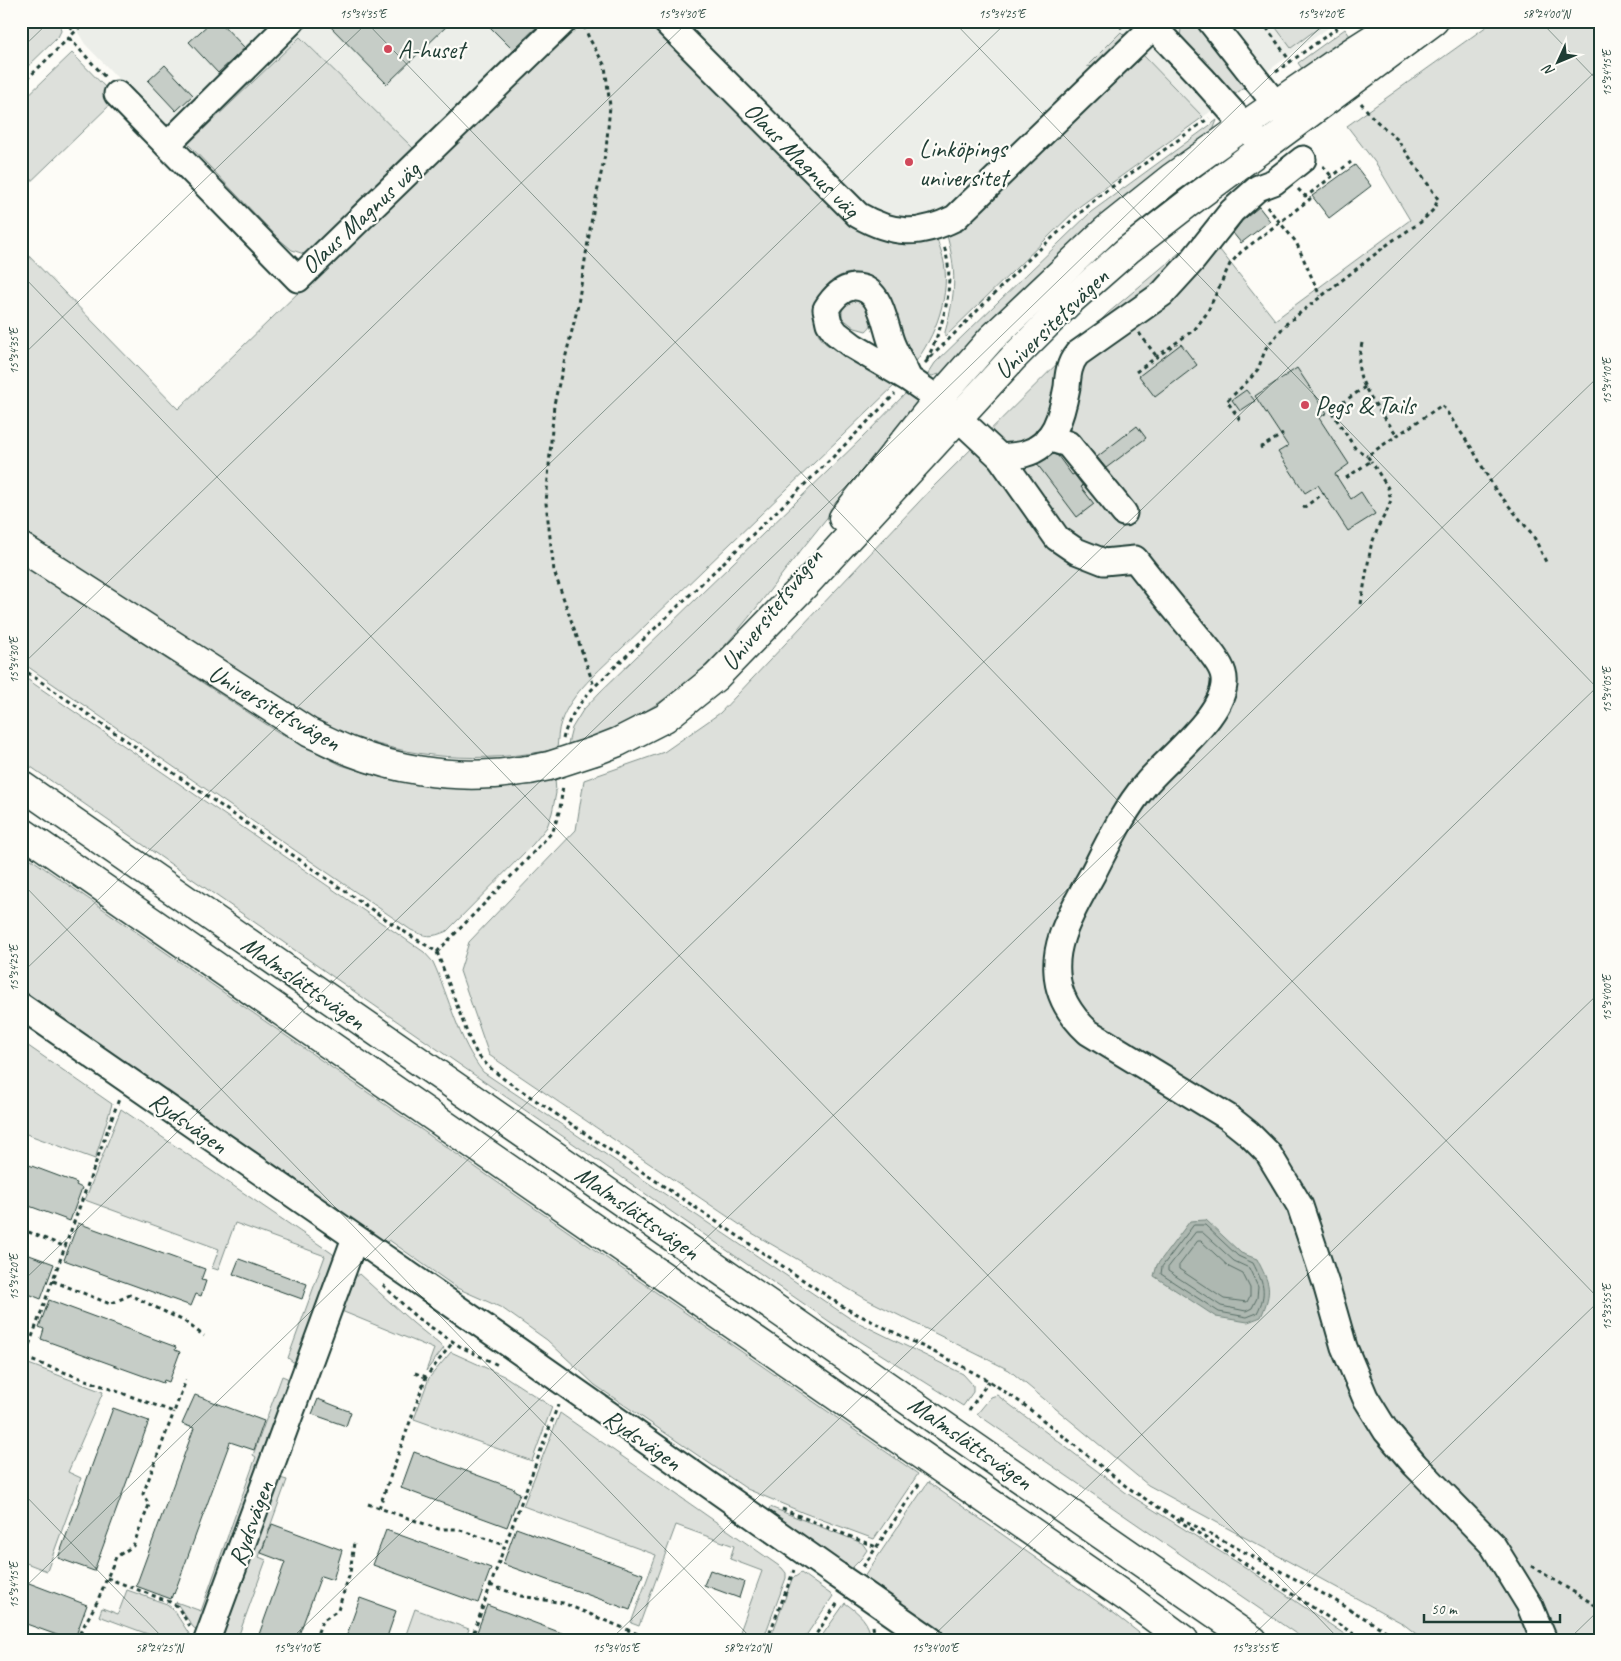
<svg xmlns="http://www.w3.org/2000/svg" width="1621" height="1661" viewBox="0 0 1621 1661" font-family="Caveat,sans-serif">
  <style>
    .built { fill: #eceee9 }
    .green { fill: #dde0db; stroke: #7e8e88 }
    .water { fill: #aeb8b1; stroke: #75877f }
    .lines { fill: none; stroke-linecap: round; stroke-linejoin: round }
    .shore { stroke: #586e66; stroke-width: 1 }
    .building { fill: #c6cdc7; stroke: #1f3d34 }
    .minor-casing { stroke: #1f3d34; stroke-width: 29 }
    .major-casing { stroke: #1f3d34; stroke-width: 31 }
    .highway-casing { stroke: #1f3d34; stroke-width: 31 }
    .path { stroke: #1f3d34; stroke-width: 3; stroke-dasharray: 4 4; stroke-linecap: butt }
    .minor { stroke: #fdfcf7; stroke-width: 25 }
    .major { stroke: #fdfcf7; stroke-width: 28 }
    .highway { stroke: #fdfcf7; stroke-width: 28 }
    .minor-bridge-casing { stroke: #1f3d34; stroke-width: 29; stroke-linecap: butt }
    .major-bridge-casing { stroke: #1f3d34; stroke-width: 31; stroke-linecap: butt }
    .minor-bridge { stroke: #fdfcf7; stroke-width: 25 }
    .major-bridge { stroke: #fdfcf7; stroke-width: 28 }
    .ticks { fill: none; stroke: #1f3d34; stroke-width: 1; stroke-opacity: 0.45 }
    .poi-dot { fill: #d1495b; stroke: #fdfcf7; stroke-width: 2 }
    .labels { text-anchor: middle; stroke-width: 4.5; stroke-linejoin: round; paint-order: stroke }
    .poi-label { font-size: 25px; fill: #1f3d34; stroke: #fdfcf7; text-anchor: start }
    .street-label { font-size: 25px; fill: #1f3d34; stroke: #fdfcf7 }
    .neatline { fill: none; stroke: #1f3d34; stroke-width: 2 }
    .ticks-label { font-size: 12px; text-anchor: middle; fill: #1f3d34 }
  </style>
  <rect width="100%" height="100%" fill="#fdfcf7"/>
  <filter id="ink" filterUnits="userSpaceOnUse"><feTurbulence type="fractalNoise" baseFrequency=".02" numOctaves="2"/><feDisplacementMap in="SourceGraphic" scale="10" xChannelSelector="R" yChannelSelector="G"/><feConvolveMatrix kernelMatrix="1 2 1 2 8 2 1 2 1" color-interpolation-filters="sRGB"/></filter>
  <g filter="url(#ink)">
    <g class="built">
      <path d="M 71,21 L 549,21 L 415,150 L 300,37 L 188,144 L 163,125 L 85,44 Z"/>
      <path d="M 674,21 L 1338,21 L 1203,117 L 1128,40 L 952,211 L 911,222 L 860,207 Z"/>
    </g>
    <g class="green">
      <path d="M 55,21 L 60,25 L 61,31 L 58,37 L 21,73 L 21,23 Z"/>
      <path d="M 579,21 L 651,21 L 859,225 L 936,236 C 938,243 941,251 943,258 C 952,293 935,337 914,364 L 869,278 C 864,276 858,273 854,273 C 821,273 802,320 825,343 C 829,346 834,349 838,352 C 856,364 876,374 896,384 L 621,649 C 600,670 571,693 561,722 C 558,730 558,740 557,749 C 480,764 412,760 339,731 C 322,724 307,714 291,706 L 21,529 L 21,248 L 178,409 Z"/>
      <path d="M 1271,21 L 1328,21 L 1291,48 Z"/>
      <path d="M 1361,21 L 1376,21 L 1306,74 L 1298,63 L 1345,29 L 1350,36 L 1364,27 Z"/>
      <path d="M 1494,21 L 1600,21 L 1600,1640 L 1424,1640 L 1402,1623 L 1148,1485 L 1009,1370 L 866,1299 L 752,1233 L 489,1055 L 460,971 L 469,942 L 576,830 L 584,780 L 664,752 L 720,713 L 934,486 L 1108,313 L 1205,231 L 1275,320 L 1410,220 L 1377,165 L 1347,126 Z"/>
      <path d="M 1190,22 L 1202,26 L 1248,85 L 1231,97 L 1180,39 L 1181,28 L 1186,23 Z"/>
      <path d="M 1121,32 L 1128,39 L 1094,67 L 1087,66 Z"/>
      <path d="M 300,37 L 415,150 L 313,248 L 304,254 L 292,250 L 279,239 L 188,144 Z"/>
      <path d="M 72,53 L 109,91 L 113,102 L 21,191 L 21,102 Z"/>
      <path d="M 1142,54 L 1203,117 L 1080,206 L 945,337 L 945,332 C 956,293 957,271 946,232 Z"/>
      <path d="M 1217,120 L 1211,136 L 951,371 L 932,376 L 928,374 L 935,363 L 1091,212 Z"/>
      <path d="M 849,300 L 862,301 C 869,310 878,322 866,331 L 855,328 L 842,318 L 842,308 Z"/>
      <path d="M 907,392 L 920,405 C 874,458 830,514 786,569 C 761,602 736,636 706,665 C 668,703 617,729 567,748 L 572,728 L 583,710 L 600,692 L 863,437 Z"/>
      <path d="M 21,564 L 278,732 L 341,765 L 383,778 L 442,788 L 479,789 L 513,786 L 555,778 L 556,793 L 552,813 L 547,827 L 533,844 L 447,931 C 431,938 426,937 411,930 L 21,662 Z"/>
      <path d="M 21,675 L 424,952 L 433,962 C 450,999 458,1040 483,1072 L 851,1319 L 963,1374 L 973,1385 L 973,1392 L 963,1406 L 833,1324 L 21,760 Z"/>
      <path d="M 21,852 L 918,1474 L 874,1539 L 804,1513 L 747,1489 L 595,1385 L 547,1340 L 502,1308 L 457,1288 L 389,1240 L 385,1244 L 21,992 Z"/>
      <path d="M 21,1041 L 112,1104 L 95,1159 L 21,1132 Z"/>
      <path d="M 121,1109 L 333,1254 L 337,1260 L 297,1361 L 293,1362 L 288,1358 L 325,1256 L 235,1223 L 218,1270 L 212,1268 L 219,1249 L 85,1200 Z"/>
      <path d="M 359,1274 L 413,1323 L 444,1348 L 426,1371 L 434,1349 L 339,1310 L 350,1280 Z"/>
      <path d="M 451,1352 L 506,1377 L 552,1407 L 532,1461 L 414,1419 L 429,1378 Z"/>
      <path d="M 26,1363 L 103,1392 L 68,1472 L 81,1478 L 47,1571 L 21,1561 L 21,1376 Z"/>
      <path d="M 282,1376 L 287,1378 L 290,1382 L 199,1632 L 193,1627 L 176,1602 L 201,1611 L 256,1457 L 253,1455 Z"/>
      <path d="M 997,1395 L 1125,1492 L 1248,1569 L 1353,1640 L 1305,1640 L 977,1414 L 991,1397 Z"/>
      <path d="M 560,1413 L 782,1568 L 786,1573 L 786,1578 L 763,1640 L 737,1640 L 762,1571 L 730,1559 L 734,1546 L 676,1525 L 639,1626 L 631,1623 L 656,1555 L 523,1506 Z"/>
      <path d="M 280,1478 L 287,1480 L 259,1557 L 266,1560 L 237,1640 L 220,1640 Z"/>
      <path d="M 928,1482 L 1115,1614 L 1148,1640 L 953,1640 L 864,1577 Z"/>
      <path d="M 770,1507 L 862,1543 L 867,1550 L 861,1559 L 851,1569 L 769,1511 Z"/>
      <path d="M 801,1573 L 833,1596 L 803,1640 L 770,1640 L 792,1579 Z"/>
      <path d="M 127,1590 L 167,1604 L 173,1609 L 193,1640 L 164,1640 L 99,1616 L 102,1608 L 118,1614 Z"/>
      <path d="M 845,1603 C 859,1613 870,1622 871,1640 L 819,1640 Z"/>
      <path d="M 415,1609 L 469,1629 L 465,1640 L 404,1640 Z"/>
    </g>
    <path class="water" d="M 1206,1220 L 1241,1253 L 1257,1259 C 1270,1285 1273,1289 1261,1317 L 1248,1322 L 1216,1317 L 1154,1276 L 1157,1265 L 1190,1221 Z"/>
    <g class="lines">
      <g class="shore">
        <path d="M 1194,1225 L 1205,1225 L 1238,1256 L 1253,1263 C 1263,1283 1268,1292 1257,1313 L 1247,1317 L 1219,1312 L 1161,1274 L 1162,1267 Z"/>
        <path d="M 1196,1232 L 1202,1232 L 1234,1261 L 1249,1268 L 1258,1287 L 1257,1298 L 1252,1308 L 1246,1311 L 1221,1306 L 1168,1271 L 1168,1268 Z"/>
        <path d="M 1198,1241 L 1201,1241 L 1229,1267 L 1243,1274 L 1250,1288 L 1250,1296 L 1247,1302 L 1224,1299 L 1179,1269 L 1179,1266 Z"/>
      </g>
    </g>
    <g class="building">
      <path d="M 212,21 L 219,21 L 245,48 L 218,73 L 189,42 Z"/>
      <path d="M 325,21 L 452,21 L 387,84 Z"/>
      <path d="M 484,21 L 543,21 L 513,50 Z"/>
      <path d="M 165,65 L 193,95 L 176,111 L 148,81 Z"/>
      <path d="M 1355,165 L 1371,186 L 1329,218 L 1312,196 Z"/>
      <path d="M 1259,207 L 1270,221 L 1241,243 L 1233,233 L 1242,221 Z"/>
      <path d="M 1181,344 L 1197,365 L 1155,397 L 1139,376 Z"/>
      <path d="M 1297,368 L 1327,413 L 1319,418 L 1349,464 L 1335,474 L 1351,499 L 1361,492 L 1375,514 L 1348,531 L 1318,485 L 1305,493 L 1278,452 L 1288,446 L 1255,396 Z"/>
      <path d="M 1246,390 L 1255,401 L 1240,411 L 1232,400 Z"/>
      <path d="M 1137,426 L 1146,438 L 1106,468 L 1097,457 Z"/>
      <path d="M 1053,454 L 1058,456 L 1072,475 L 1074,474 L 1083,486 L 1081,487 L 1094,504 L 1077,517 L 1037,464 Z"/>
      <path d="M 21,1162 L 77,1183 L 76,1185 L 82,1188 L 70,1221 L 21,1203 Z"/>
      <path d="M 78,1223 L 205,1269 L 201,1280 L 206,1281 L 201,1296 L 196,1294 L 191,1306 L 64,1260 Z"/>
      <path d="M 21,1252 L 54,1264 L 41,1299 L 21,1291 Z"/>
      <path d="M 239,1259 L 307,1284 L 302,1299 L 233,1274 Z"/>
      <path d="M 49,1300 L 176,1347 L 175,1350 L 180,1352 L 169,1382 L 164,1380 L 163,1383 L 41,1339 L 44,1329 L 39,1327 Z"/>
      <path d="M 195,1395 L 264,1421 L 254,1450 L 230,1442 L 174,1594 L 173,1593 L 171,1599 L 136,1586 L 194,1428 L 182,1424 Z"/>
      <path d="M 318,1399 L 351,1412 L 346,1426 L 312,1414 Z"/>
      <path d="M 113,1408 L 149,1421 L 94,1571 L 58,1558 Z"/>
      <path d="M 414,1452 L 515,1489 L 515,1491 L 520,1493 L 507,1527 L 401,1488 Z"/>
      <path d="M 272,1524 L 342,1550 L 333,1580 L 321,1576 L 297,1640 L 257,1640 L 285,1562 L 261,1553 Z"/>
      <path d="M 516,1528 L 643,1574 L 630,1610 L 503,1564 Z"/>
      <path d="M 386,1530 L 491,1568 L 478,1603 L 373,1565 Z"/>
      <path d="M 710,1570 L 744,1582 L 739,1598 L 704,1585 Z"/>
      <path d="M 21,1580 L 87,1605 L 75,1638 L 70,1636 L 68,1639 L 21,1622 Z"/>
      <path d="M 360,1598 L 396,1611 L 386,1640 L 345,1640 Z"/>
      <path d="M 487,1605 L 575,1638 L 575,1640 L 474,1640 Z"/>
    </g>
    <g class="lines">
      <g class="minor-casing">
        <g id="minor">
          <path id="s1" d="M 665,21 L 858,215 C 893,235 919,236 955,218 L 1159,21"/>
          <path d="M 1148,21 L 1202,78 L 1258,141"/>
          <path d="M 1210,21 L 1288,120"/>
          <path d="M 117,94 L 298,279 L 564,21"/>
          <path d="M 167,145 L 292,21"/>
          <path d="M 909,379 C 904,367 897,356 892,344 C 884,325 882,285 853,287 C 840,289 832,299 826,309 L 829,323 L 836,333 L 853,346 L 909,379 L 938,399 L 1000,457 L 1057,538 L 1076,551 L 1104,562 L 1135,559 C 1153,582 1171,605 1190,627 C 1199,639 1219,659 1223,673 C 1234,709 1166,759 1146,784 C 1123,811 1108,844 1092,875 C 1081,895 1069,915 1062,936 C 1058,948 1056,961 1057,973 C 1058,997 1071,1016 1088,1032 L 1228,1117 L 1248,1133 L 1268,1153 L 1300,1206 L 1326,1284 L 1344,1347 L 1365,1397 L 1386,1431 L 1415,1465 L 1492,1544 L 1529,1604 L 1544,1640"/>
          <path d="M 1048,438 L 1068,444 L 1124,513"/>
          <path d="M 1000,457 C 1008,456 1016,456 1024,454 C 1055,446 1062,414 1067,387 C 1068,374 1069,364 1077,354 L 1162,294 L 1193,260 L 1232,211 L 1258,188 L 1274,182 L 1303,159"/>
          <path d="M 21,1006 L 496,1335 L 837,1575"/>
          <path d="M 862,1592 L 931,1640"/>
          <path d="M 207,1640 L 355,1238"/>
        </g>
      </g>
      <g class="major-casing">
        <g id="major">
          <path d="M 843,518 L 938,399 L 991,339 L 1107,229 L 1171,178 L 1244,126 L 1353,51 L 1400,21"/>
          <path d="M 21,547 L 310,733 C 324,739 337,746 352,752 C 395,769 445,777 491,774 C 504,774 516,771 529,770"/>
          <path d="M 595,751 L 618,742 L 665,718 L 716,677 L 804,586 L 1013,358 L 1070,301 L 1128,250 L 1191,201 L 1434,21"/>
        </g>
      </g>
      <g class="highway-casing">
        <g id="highway">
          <path d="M 21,785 L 1253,1640"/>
          <path d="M 21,831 L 1129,1599 L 1184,1640"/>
        </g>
      </g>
      <g class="path">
        <path d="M 64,21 L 75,32"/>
        <path d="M 1115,21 L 1122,28"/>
        <path d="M 1262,21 L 1290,61"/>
        <path d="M 584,26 L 589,38 L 605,66 L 610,106 L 606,150 L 592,217 L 577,310 L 554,404 L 546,503 L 554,571 L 594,686"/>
        <path d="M 69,38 L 106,78"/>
        <path d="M 1276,72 L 1347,21"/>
        <path d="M 21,85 L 86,21"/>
        <path d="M 1323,166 L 1332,177"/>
        <path d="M 1298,189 L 1305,196 L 1308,195 L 1351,162"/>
        <path d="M 1267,207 L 1296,242 L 1320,296"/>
        <path d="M 1139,333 L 1157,357"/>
        <path d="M 1362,343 C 1360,353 1357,364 1360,374 C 1364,392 1386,419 1397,435"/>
        <path d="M 927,360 C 944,323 956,285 944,246"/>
        <path d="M 925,363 L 1031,257 L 1099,196 L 1209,118"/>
        <path d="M 1136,372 L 1195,329 L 1207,313 L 1230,264 L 1241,252 L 1310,199 L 1308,195"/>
        <path d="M 1365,387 L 1339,405 L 1333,414 L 1355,448 L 1367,456"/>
        <path d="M 1240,420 L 1227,401 L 1250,379 L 1258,369 L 1266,348 L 1286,324 L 1392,241 L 1421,222 L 1434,209 L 1438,199 L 1398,140 L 1374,119 L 1361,103"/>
        <path d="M 1260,448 L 1283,434"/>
        <path d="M 1346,478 L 1371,461 L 1367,456 L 1442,405 L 1473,450 L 1494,488 L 1533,535 L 1546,562"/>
        <path d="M 1303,508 L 1324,493"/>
        <path d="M 1361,604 L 1371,546 L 1379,525 L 1387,511 L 1391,500 L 1388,488 L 1371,461"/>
        <path d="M 21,668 L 400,929 L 437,952 L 469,1038 L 477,1054 L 488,1066 L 504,1079 L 845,1308 L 956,1363 L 989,1381 L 1023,1404 L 1127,1487 L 1363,1640"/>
        <path d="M 563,739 C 569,716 579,704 594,687 L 828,462 L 895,394"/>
        <path d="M 437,952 L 520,867 L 553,831 L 560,809 L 563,785"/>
        <path d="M 21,1229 L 66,1247"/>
        <path d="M 53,1281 L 110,1304 L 130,1295 L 184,1321 L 204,1336"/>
        <path d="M 383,1285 L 417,1318 L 461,1347 L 500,1366"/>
        <path d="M 25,1358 L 174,1412 L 186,1380"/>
        <path d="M 21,1367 L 119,1099"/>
        <path d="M 415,1373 L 426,1377"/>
        <path d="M 969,1410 L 989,1381"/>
        <path d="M 368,1504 L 439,1529 L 457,1529 L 505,1545"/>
        <path d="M 379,1508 L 426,1377 L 453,1342"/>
        <path d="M 782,1509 L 876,1547"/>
        <path d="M 1180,1518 L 1331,1598 L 1401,1640"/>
        <path d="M 1531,1566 L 1600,1608"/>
        <path d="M 863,1567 L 921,1481"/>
        <path d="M 107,1578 L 170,1602 L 177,1606 L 190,1626"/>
        <path d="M 490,1585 L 521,1596 L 563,1603 L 645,1637"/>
        <path d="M 873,1626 L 875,1640"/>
        <path d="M 21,1634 L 34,1640"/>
        <path d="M 76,1640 L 97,1602 L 116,1557 L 133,1546 L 149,1505 L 143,1494 L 174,1412"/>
        <path d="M 315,1640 L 322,1621 L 338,1610 L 350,1573 L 354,1542"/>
        <path d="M 471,1640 L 505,1545 L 558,1405"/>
        <path d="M 767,1640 L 794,1570"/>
        <path d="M 812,1640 L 839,1601"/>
      </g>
      <use href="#minor" class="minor"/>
      <use href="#major" class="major"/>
      <use href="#highway" class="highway"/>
      <g class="minor-bridge-casing">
        <path id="minor-bridge" d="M 837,1575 L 862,1592"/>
      </g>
      <g class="major-bridge-casing">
        <path id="major-bridge" d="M 529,770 L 549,766 L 595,751"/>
      </g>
      <use href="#minor-bridge" class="minor-bridge"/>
      <use href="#major-bridge" class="major-bridge"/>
    </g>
  </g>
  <path class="ticks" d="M 365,21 L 1600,1300M 953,21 L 1600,691M 1540,21 L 1600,83M 21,49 L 50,21M 21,274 L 1340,1640M 21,357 L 369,21M 21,666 L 689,21M 21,882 L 753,1640M 21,974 L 1008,21M 21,1283 L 1327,21M 21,1491 L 165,1640M 21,1591 L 1600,67M 290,1640 L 1600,375M 610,1640 L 1600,684M 929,1640 L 1600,992M 1248,1640 L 1600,1300M 1568,1640 L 1600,1609"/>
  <g class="poi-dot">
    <circle cx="388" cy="49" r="5"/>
    <circle cx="909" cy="162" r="5"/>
    <circle cx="1305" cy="405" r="5"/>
  </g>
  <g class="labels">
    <g class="poi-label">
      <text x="398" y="58">A-huset</text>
      <text x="919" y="157">Linköpings<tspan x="919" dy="29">universitet</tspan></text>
      <text x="1315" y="414">Pegs &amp; Tails</text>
    </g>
    <g class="street-label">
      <text dy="9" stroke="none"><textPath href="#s1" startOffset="195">Olaus Magnus väg</textPath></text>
      <text transform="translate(360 217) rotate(-43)" y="9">Olaus Magnus väg</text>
      <text transform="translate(1051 323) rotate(-44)" y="9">Universitetsvägen</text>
      <text transform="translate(771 609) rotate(-52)" y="9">Universitetsvägen</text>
      <text transform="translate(275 707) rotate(30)" y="9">Universitetsvägen</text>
      <text transform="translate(304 982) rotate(35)" y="9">Malmslättsvägen</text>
      <text transform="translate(189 1122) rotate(35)" y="9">Rydsvägen</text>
      <text transform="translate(638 1212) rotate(35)" y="9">Malmslättsvägen</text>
      <text transform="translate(643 1439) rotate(35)" y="9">Rydsvägen</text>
      <text transform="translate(971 1442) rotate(35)" y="9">Malmslättsvägen</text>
      <text transform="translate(250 1523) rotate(-70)" y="9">Rydsvägen</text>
    </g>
  </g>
  <rect width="1621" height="1661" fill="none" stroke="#fdfcf7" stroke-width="55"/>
  <g transform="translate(1558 62) rotate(226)" stroke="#fdfcf7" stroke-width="4" paint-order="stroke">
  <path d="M0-4L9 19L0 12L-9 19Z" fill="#1f3d34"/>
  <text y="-8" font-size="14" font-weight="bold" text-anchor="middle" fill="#1f3d34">N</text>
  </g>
  <path d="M1424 1614v8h136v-8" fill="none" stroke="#1f3d34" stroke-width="2.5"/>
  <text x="1431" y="1614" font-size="15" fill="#1f3d34" stroke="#fdfcf7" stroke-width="4" paint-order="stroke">50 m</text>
  <rect x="28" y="28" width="1566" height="1606" class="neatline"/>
  <g class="ticks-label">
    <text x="363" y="18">15°34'35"E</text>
    <text x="682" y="18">15°34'30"E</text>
    <text x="1002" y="18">15°34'25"E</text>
    <text x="1321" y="18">15°34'20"E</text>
    <text x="1546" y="18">58°24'00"N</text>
    <text transform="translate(1607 73) rotate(-90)" y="4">15°34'15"E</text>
    <text transform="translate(14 351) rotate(-90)" y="4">15°34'35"E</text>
    <text transform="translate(1607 381) rotate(-90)" y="4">15°34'10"E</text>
    <text transform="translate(14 660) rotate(-90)" y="4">15°34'30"E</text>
    <text transform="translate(1607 690) rotate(-90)" y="4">15°34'05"E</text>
    <text transform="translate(14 968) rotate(-90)" y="4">15°34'25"E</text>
    <text transform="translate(1607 998) rotate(-90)" y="4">15°34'00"E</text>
    <text transform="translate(14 1277) rotate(-90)" y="4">15°34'20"E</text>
    <text transform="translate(1607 1307) rotate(-90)" y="4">15°33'55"E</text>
    <text transform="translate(14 1585) rotate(-90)" y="4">15°34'15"E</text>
    <text x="159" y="1652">58°24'25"N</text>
    <text x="297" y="1652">15°34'10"E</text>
    <text x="616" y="1652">15°34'05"E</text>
    <text x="747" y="1652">58°24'20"N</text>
    <text x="935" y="1652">15°34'00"E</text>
    <text x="1255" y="1652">15°33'55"E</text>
  </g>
</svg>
